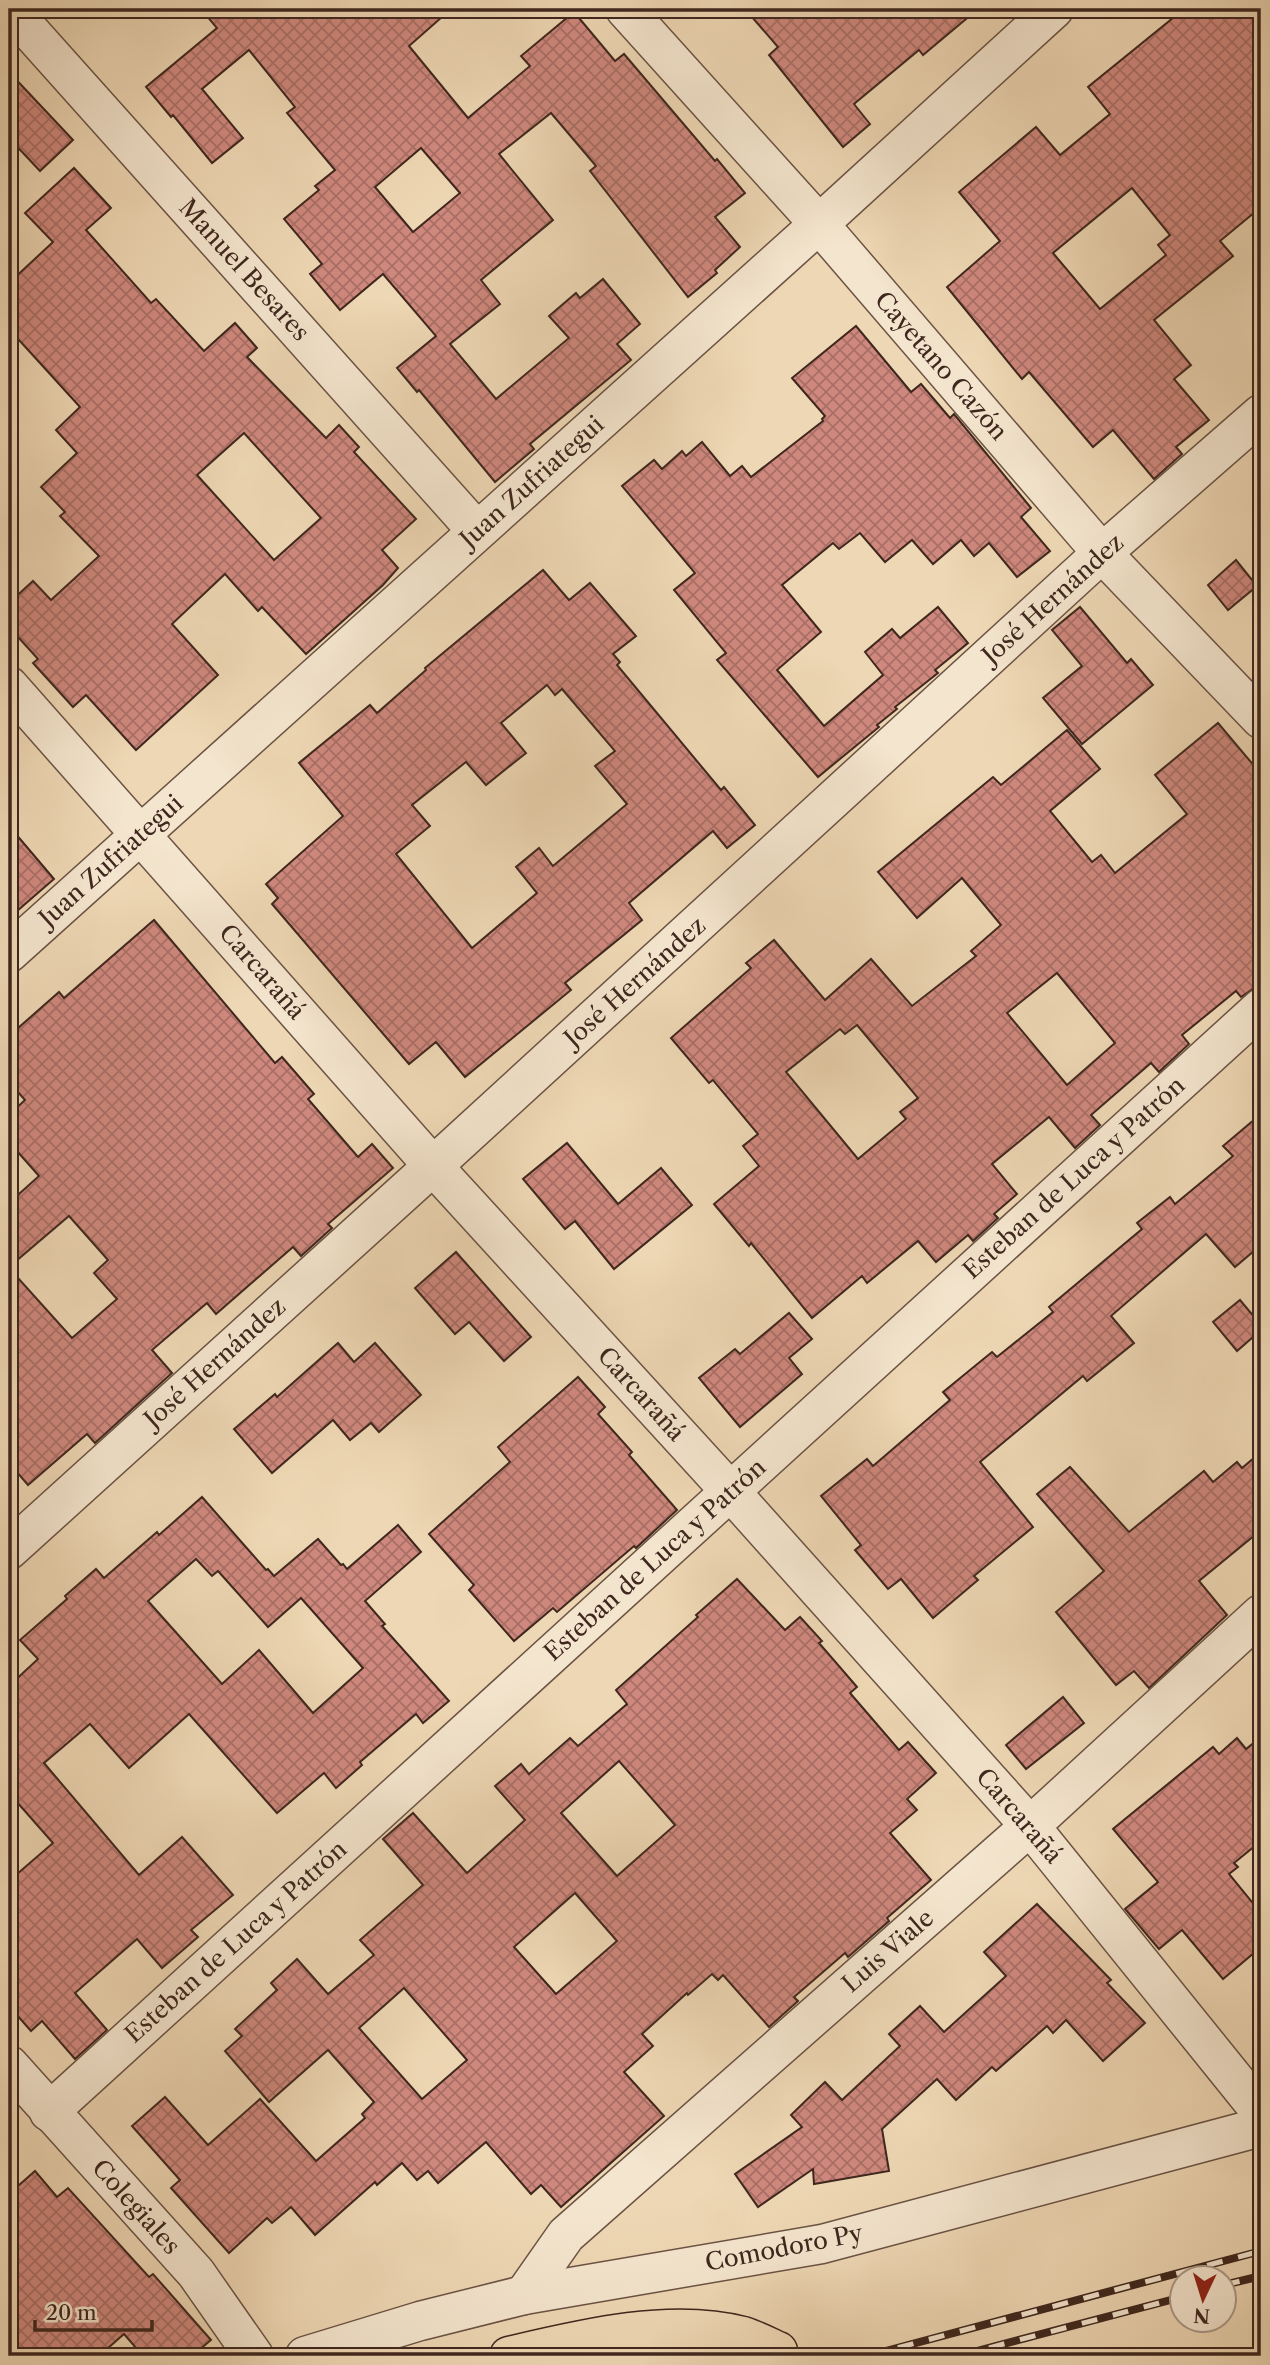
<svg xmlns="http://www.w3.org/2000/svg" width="1270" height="2365" viewBox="0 0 1270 2365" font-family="'Libre Caslon Text',serif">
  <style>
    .building { fill: url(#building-cross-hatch); stroke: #3f271e; stroke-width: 2; fill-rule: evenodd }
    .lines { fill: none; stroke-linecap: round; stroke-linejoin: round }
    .minor-casing { stroke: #6b5344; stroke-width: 41 }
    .major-casing { stroke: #3f271e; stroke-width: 41 }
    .minor { stroke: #f4e5ce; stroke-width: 38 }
    .major { stroke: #eed7b4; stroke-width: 38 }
    .rail-casing { stroke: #3f271e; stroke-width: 8 }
    .rail { stroke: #f4e5ce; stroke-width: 5; stroke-dasharray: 16; stroke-linecap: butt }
    .labels { text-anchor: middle; stroke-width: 5; stroke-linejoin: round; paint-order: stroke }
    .street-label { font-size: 24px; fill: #3f271e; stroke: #f4e5ce }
  </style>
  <defs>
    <pattern id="building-cross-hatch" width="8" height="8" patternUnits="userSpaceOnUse" patternTransform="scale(1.75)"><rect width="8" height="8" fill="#cf887d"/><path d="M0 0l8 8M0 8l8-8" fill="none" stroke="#a96f66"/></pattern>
  </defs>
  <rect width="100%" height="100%" fill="#eed7b4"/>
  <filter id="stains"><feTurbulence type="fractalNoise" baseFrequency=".00286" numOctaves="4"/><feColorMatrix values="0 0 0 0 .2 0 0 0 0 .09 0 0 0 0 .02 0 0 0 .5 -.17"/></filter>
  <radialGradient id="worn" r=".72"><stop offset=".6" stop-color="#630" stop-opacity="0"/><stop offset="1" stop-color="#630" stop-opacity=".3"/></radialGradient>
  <g class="building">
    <path d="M 201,9 L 451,9 L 409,46 L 468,118 L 530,66 L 521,56 L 574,12 L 615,61 L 624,54 L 715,161 L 717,159 L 745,193 L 715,217 L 740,247 L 715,270 L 717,273 L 688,297 L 590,171 L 596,166 L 551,113 L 499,154 L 553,220 L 481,280 L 500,304 L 450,344 L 496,399 L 569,338 L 549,316 L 576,293 L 580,298 L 603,279 L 640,324 L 617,344 L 631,360 L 530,444 L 534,449 L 495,482 L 419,390 L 417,392 L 397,368 L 436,336 L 383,274 L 340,310 L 310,274 L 322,264 L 284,219 L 319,190 L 315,186 L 335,170 L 287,113 L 295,107 L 249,50 L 202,89 L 243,138 L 212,163 L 173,115 L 171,117 L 146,87 L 217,28 ZM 421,148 L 460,193 L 413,232 L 375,187 Z"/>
    <path d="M 745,9 L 978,9 L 923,55 L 919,50 L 854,104 L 870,124 L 843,147 L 769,55 L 778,47 Z"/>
    <path d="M 1184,9 L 1261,9 L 1261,207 L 1220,241 L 1233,256 L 1154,320 L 1191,365 L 1174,379 L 1209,420 L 1176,447 L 1182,454 L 1154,479 L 1113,430 L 1093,447 L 1029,372 L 1022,379 L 947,287 L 1000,241 L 959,192 L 1036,127 L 1060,155 L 1110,114 L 1088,87 ZM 1132,188 L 1170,235 L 1158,245 L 1166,255 L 1100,309 L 1053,253 Z"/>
    <path d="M 9,72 L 73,140 L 40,171 L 9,138 Z"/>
    <path d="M 74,168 L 111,208 L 86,230 L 151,303 L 156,299 L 204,351 L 235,323 L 257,348 L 247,357 L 326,438 L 339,425 L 359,447 L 354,452 L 416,519 L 382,550 L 398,568 L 383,585 L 306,654 L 262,607 L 258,611 L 225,574 L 172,624 L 218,675 L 136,750 L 86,695 L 73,707 L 33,663 L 38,659 L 9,627 L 9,603 L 33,581 L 51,600 L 99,556 L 60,516 L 65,512 L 41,487 L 77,453 L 56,430 L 80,407 L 9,329 L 9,283 L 53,242 L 25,213 ZM 244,433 L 321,518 L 274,560 L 197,475 Z"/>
    <path d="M 856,326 L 911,392 L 921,384 L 950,418 L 954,414 L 1031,508 L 1021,517 L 1050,551 L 1017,577 L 989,543 L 974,556 L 961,540 L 933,564 L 912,540 L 885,562 L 860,533 L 839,549 L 833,543 L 782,585 L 821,632 L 777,670 L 824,726 L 883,675 L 865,652 L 892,629 L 900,638 L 938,607 L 968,643 L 935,670 L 938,673 L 895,707 L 897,709 L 877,725 L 879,727 L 818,777 L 717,660 L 726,653 L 674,590 L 695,573 L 622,486 L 654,460 L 662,469 L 682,451 L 686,456 L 702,442 L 730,476 L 742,466 L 751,477 L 823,421 L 822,419 L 825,416 L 792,378 Z"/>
    <path d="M 1236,560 L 1257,586 L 1228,610 L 1208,585 Z"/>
    <path d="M 543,570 L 569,600 L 590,583 L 636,636 L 613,654 L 620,662 L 617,665 L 721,790 L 724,787 L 755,825 L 727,848 L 713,831 L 629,903 L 642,920 L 565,983 L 571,990 L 465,1077 L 436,1042 L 409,1064 L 272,904 L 278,898 L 266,884 L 343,816 L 299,763 L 370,705 L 377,713 L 426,670 L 425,668 ZM 547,685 L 555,695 L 562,689 L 615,751 L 595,766 L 627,804 L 553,866 L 539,848 L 516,867 L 537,893 L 472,948 L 396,854 L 430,826 L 412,805 L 466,762 L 486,785 L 526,753 L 501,723 Z"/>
    <path d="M 1080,607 L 1127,663 L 1131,659 L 1153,685 L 1082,744 L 1043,698 L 1082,666 L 1052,630 Z"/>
    <path d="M 1218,723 L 1261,774 L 1261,987 L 1256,987 L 1241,997 L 1236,991 L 1182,1035 L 1189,1044 L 1159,1072 L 1151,1063 L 1091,1115 L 1100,1125 L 1075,1148 L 1049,1117 L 992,1164 L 1017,1194 L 994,1214 L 998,1218 L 973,1241 L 968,1235 L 936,1262 L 918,1241 L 867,1283 L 862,1276 L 812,1318 L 751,1243 L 749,1246 L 714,1204 L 759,1166 L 743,1146 L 758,1134 L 713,1080 L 709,1083 L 671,1038 L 751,968 L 746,963 L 774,940 L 825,1000 L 871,959 L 912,1006 L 976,956 L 971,951 L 1001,925 L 962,878 L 917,918 L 878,872 L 993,777 L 1001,785 L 1067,730 L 1100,769 L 1050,811 L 1092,862 L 1101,855 L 1115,873 L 1187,814 L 1155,775 ZM 1057,973 L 1115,1043 L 1067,1085 L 1007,1013 ZM 857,1025 L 918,1098 L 900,1112 L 906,1119 L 858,1159 L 786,1072 L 840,1029 L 845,1034 Z"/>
    <path d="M 9,826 L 54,879 L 9,918 Z"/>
    <path d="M 154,920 L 275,1063 L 282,1057 L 314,1094 L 308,1099 L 358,1157 L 372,1144 L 393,1168 L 328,1224 L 332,1228 L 301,1256 L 293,1247 L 216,1314 L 207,1303 L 152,1350 L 172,1373 L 95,1443 L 87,1434 L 28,1485 L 9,1463 L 9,1268 L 72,1338 L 117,1299 L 94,1273 L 108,1260 L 69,1216 L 9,1267 L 9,1203 L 39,1176 L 9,1142 L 9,1115 L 25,1100 L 9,1082 L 9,1036 L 59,992 L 64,998 Z"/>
    <path d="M 1261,1114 L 1261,1245 L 1235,1267 L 1206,1234 L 1111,1316 L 1134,1343 L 1087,1381 L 1083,1376 L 980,1462 L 1033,1527 L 974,1576 L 978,1580 L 933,1618 L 901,1579 L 888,1589 L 855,1550 L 861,1545 L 821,1496 L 867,1459 L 873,1466 L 950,1400 L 943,1392 L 992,1352 L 997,1357 L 1053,1312 L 1049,1307 L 1142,1229 L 1137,1223 L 1170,1197 L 1175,1204 L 1233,1156 L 1223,1146 Z"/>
    <path d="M 567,1143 L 618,1204 L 661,1168 L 692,1205 L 614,1269 L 575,1221 L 565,1229 L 523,1179 Z"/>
    <path d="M 456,1252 L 531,1337 L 504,1361 L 469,1322 L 455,1334 L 415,1288 Z"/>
    <path d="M 1240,1300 L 1261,1325 L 1261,1330 L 1237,1351 L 1213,1322 Z"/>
    <path d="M 789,1313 L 812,1339 L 789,1358 L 802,1374 L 740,1427 L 699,1378 L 735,1349 L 740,1354 Z"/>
    <path d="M 338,1343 L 354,1362 L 375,1343 L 421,1395 L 379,1432 L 371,1423 L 350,1440 L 333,1420 L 272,1473 L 234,1429 L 275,1394 L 277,1397 Z"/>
    <path d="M 578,1377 L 605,1407 L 598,1414 L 632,1452 L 629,1455 L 677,1510 L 636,1548 L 634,1546 L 557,1612 L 553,1608 L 514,1641 L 469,1590 L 474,1585 L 429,1534 L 510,1462 L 498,1447 Z"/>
    <path d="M 1261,1452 L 1261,1530 L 1199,1581 L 1227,1615 L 1149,1688 L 1134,1671 L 1116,1685 L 1056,1612 L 1104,1571 L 1037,1494 L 1070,1467 L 1129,1532 L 1204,1471 L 1213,1482 L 1237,1462 L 1242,1468 Z"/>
    <path d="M 202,1497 L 266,1570 L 268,1569 L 274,1576 L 318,1539 L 341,1565 L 343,1564 L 347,1569 L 398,1525 L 421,1552 L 365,1601 L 385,1624 L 382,1626 L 449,1701 L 423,1723 L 416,1714 L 360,1762 L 362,1765 L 336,1788 L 324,1773 L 277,1813 L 189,1714 L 129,1768 L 90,1724 L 44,1763 L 139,1875 L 182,1837 L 233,1895 L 191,1930 L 198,1937 L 162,1968 L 137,1939 L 75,1993 L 107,2030 L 75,2059 L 42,2021 L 31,2031 L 9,2006 L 9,1881 L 53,1843 L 9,1793 L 9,1686 L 38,1659 L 20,1640 L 67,1599 L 65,1596 L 96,1569 L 104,1578 L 157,1532 L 159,1535 ZM 196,1559 L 212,1576 L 218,1571 L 268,1627 L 301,1598 L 363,1668 L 313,1713 L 259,1650 L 222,1684 L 148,1601 Z"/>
    <path d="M 737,1579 L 785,1630 L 800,1617 L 822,1641 L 819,1643 L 857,1687 L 850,1693 L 899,1750 L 908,1742 L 936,1773 L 907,1799 L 917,1810 L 890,1833 L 931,1880 L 887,1918 L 889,1921 L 848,1957 L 845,1953 L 794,1997 L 798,2001 L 769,2027 L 723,1975 L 718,1980 L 712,1974 L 688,1995 L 687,1993 L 642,2034 L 653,2046 L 624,2072 L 664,2116 L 561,2207 L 541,2185 L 531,2194 L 486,2142 L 438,2183 L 428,2171 L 417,2180 L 402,2163 L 377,2185 L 375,2182 L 315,2235 L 291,2207 L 272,2223 L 267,2218 L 229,2253 L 171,2188 L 180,2180 L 132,2126 L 165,2097 L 208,2145 L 260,2099 L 316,2161 L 365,2118 L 362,2114 L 374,2102 L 328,2050 L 269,2102 L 225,2051 L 242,2036 L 235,2029 L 277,1990 L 271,1983 L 297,1959 L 328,1994 L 374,1955 L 360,1940 L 423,1885 L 383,1839 L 413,1813 L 467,1873 L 525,1820 L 495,1786 L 521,1764 L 529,1774 L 570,1738 L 578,1746 L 627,1704 L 616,1690 L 698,1617 L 696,1615 ZM 619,1761 L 675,1825 L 617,1876 L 561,1813 ZM 575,1893 L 617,1941 L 556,1994 L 514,1947 ZM 404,1988 L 467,2060 L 422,2099 L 359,2028 Z"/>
    <path d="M 1063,1697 L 1084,1723 L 1026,1769 L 1006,1745 Z"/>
    <path d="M 1261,1737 L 1261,1841 L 1234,1863 L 1238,1867 L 1229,1874 L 1261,1913 L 1261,1947 L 1223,1979 L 1182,1930 L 1159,1949 L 1125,1909 L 1158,1882 L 1113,1829 L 1213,1747 L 1219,1754 L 1237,1738 L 1246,1749 Z"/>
    <path d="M 1037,1904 L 1111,1980 L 1107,1983 L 1145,2023 L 1103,2061 L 1066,2020 L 1053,2033 L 1047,2026 L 996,2071 L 992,2067 L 956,2100 L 937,2079 L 882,2129 L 889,2171 L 814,2184 L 813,2169 L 758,2207 L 735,2174 L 802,2127 L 791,2115 L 825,2082 L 842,2100 L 900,2046 L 889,2034 L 920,2006 L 944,2032 L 1006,1976 L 984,1952 Z"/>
    <path d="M 35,2171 L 57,2197 L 68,2188 L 149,2277 L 153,2274 L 211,2340 L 192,2356 L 143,2356 L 124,2334 L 99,2356 L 9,2356 L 9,2194 Z"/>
  </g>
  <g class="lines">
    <g class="minor-casing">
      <g id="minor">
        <path d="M 10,9 L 477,531"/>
        <path d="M 625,9 L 819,224 L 1102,553 L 1261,719"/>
        <path d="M 9,686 L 433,1166 L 730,1491 L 1030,1826 L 1261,2112"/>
        <path d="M 9,953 L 819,224 L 1054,9"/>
        <path d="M 9,1550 L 433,1166 L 1102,553 L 1261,414"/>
        <path d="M 9,2065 L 196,2273 L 254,2356"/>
        <path d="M 49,2112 L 1261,1008"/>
        <path d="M 524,2295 L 566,2235 L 1030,1826 L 1261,1614"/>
        <path d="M 305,2356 L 420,2321 L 524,2295 L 822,2244 L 1261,2127"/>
      </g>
    </g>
    <g class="major-casing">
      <path id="major" d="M 509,2356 C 581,2339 670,2317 743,2336 C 755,2340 767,2346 778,2351"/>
    </g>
    <use href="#minor" class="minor"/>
    <use href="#major" class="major"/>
    <g class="rail-casing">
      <g id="rail">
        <path d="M 1224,2285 L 1261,2276"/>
        <path d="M 867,2356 L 1261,2251"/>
        <path d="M 958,2356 L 1182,2297"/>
      </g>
    </g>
    <use href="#rail" class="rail"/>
  </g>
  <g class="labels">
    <g class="street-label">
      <text transform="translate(244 270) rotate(48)" y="8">Manuel Besares</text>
      <text transform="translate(941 366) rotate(49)" y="8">Cayetano Cazón</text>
      <text transform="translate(532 482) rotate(-42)" y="8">Juan Zufriategui</text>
      <text transform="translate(1053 599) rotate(-42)" y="8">José Hernández</text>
      <text transform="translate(111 861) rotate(-42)" y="8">Juan Zufriategui</text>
      <text transform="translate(262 972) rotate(49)" y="8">Carcarañá</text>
      <text transform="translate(635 982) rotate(-42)" y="8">José Hernández</text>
      <text transform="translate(1074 1178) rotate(-42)" y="8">Esteban de Luca y Patrón</text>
      <text transform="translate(215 1363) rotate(-42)" y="8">José Hernández</text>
      <text transform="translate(641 1394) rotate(48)" y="8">Carcarañá</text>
      <text transform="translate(655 1560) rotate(-42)" y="8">Esteban de Luca y Patrón</text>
      <text transform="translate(1019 1816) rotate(49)" y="8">Carcarañá</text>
      <text transform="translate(236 1942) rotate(-42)" y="8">Esteban de Luca y Patrón</text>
      <text transform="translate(888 1951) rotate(-41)" y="8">Luis Viale</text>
      <text transform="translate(136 2207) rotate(48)" y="8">Colegiales</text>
      <text transform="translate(784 2248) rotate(-11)" y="8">Comodoro Py</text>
    </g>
  </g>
  <rect width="1270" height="2365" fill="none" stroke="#eed7b4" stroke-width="35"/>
  <rect x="10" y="10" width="1249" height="2344" fill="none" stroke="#3f271e" stroke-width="3.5"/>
  <rect x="18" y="18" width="1235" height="2330" fill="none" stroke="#3f271e" stroke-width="2"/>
  <g transform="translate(1203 2299) rotate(184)"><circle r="33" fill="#f4e5ce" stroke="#ac9988" stroke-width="2"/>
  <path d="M0-5L12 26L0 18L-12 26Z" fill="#8f2418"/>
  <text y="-10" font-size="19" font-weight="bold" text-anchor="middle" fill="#3f271e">N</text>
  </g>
  <path d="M35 2320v10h117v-10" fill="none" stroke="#3f271e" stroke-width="3.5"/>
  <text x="46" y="2320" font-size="21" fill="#3f271e" stroke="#f4e5ce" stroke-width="5" paint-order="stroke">20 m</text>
  <rect width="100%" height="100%" filter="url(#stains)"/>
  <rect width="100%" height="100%" fill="url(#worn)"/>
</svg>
